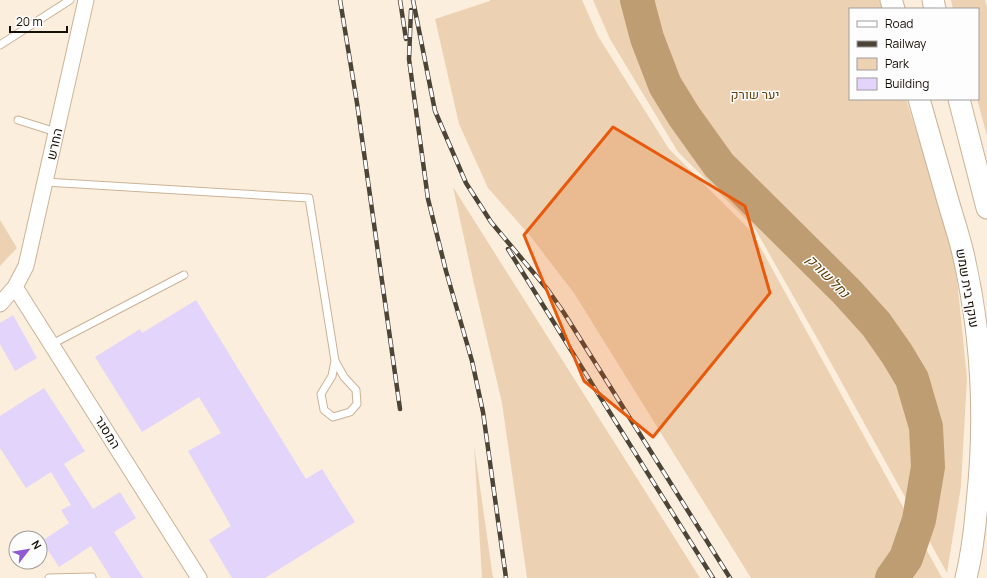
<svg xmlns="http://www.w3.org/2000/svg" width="987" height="578" viewBox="0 0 987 578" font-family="Manrope,Heebo,sans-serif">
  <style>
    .green { fill: #ecd2b3 }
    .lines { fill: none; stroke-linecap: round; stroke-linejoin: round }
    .river { stroke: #be9d72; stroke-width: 34 }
    .building { fill: #e3d4fc }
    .service-casing { stroke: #cab397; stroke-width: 9 }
    .minor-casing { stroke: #cab397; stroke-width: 17 }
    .secondary-casing { stroke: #cab397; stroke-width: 23 }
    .service { stroke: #fff; stroke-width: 7 }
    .minor { stroke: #fff; stroke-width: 15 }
    .secondary { stroke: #fff; stroke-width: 21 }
    .rail-casing { stroke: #4d4438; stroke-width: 4.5 }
    .rail { stroke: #fdfdfd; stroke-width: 3; stroke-dasharray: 9; stroke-linecap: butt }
    .marked { fill: #e8590c; fill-opacity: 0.2; stroke: #e8590c; stroke-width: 3; stroke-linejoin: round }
    .labels { text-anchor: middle; stroke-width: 3; stroke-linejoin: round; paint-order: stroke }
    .park-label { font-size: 13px; fill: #65430f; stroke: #fdfdfd }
    .street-label { font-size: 13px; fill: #170f05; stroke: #fdfdfd }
    .water-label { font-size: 14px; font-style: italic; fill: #5d3c03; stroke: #fdfdfd }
  </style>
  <rect width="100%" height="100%" fill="#fceedc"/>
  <g class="green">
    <path d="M 490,0 L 582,0 L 598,36 L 669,149 L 752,232 L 942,578 L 751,578 L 574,293 L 531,237 L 488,188 L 459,124 L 435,19 L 490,1 Z"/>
    <path d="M 593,0 L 881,0 L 884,9 L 850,9 L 850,99 L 906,99 L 954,250 L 967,378 L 961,486 L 947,573 L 821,345 L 754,227 L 678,152 L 610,39 Z"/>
    <path d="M 951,0 L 985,0 L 987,8 L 987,136 L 977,99 L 978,99 L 978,9 L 953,9 Z"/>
    <path d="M 453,187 L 700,578 L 527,578 L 502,403 L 474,284 Z"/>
    <path d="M 0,220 L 17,248 L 0,266 Z"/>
    <path d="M 474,445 L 493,578 L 482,578 Z"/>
  </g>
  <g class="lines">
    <path class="river" d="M 637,0 L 647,38 L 665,85 L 684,116 L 719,165 L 846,291 L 876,324 L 897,354 L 912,379 L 926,427 L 928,467 L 919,520 L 906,558 L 892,578"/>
  </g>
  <g class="building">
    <path d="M 196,300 L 306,479 L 322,469 L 355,522 L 265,578 L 232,578 L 209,540 L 231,526 L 188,451 L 221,433 L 199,397 L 142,432 L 95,357 L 140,329 L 142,333 Z"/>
    <path d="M 13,315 L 37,358 L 15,371 L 0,344 L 0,323 Z"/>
    <path d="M 44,388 L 85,451 L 64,464 L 93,509 L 120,492 L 136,518 L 114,532 L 143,578 L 111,578 L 91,546 L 59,567 L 42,541 L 69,523 L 61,510 L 71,505 L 51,472 L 26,488 L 0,448 L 0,416 Z"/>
  </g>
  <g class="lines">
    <g class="service-casing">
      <g id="service">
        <path d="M 0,45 L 70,0"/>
        <path d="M 18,120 L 56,132"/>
        <path d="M 45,182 L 309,198 L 335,361 L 344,377 L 356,390 L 357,404 L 350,412 L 333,417 L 324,410 L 321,394 L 332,376 L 335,361"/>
        <path d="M 52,344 L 184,275"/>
        <path d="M 49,578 L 92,577"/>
      </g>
    </g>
    <g class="minor-casing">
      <g id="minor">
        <path d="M 15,287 L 199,578"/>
        <path d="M 0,304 L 15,287 L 26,266 L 86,0"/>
      </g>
    </g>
    <g class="secondary-casing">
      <g id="secondary">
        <path d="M 891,0 L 894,9"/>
        <path d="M 933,0 L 935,9"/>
        <path d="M 919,99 C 929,133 938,167 948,201 C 953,218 959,236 963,253 C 982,335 986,421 977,503 C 975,528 972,554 966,578"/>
        <path d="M 959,99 L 987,208"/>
      </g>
    </g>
    <use href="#service" class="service"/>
    <use href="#minor" class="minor"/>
    <use href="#secondary" class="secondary"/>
    <g class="rail-casing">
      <g id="rail">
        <path d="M 340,0 L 357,103 L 400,409"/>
        <path d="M 400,0 L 406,39"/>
        <path d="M 413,0 L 435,111 L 466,183 L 491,222 L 548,290 L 564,313 L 730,578"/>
        <path d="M 411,10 L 409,59 L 428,199 L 446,271 L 472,361 L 483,412 L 506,578"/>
        <path d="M 508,249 L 713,578"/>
      </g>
    </g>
    <use href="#rail" class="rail"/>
  </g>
  <path class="marked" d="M 613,127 L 745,206 L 770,293 L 653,437 L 584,381 L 524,235 Z"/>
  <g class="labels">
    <g class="park-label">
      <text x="755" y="99">יער שורק</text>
    </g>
    <g class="street-label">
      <text transform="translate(54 144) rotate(-77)" y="5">החרש</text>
      <text transform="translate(968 288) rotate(80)" y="5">עוקף בית שמש</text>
      <text transform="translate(108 432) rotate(58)" y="5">המסגר</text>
    </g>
    <g class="water-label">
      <text transform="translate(828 276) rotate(45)" y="5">נחל שורק</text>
    </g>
  </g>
  <rect x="849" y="8" width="130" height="92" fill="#fdfdfd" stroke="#a19e9a"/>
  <rect x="857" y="21" width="20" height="6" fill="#ffffff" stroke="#a19e9a"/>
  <text x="885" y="28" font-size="12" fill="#170f05">Road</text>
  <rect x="857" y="41" width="20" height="6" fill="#4d4438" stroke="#a19e9a"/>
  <text x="885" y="48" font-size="12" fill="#170f05">Railway</text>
  <rect x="857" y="58" width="20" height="12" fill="#ecd2b3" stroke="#a19e9a"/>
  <text x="885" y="68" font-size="12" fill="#170f05">Park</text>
  <rect x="857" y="78" width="20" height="12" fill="#e3d4fc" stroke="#a19e9a"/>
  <text x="885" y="88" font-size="12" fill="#170f05">Building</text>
  <g transform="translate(28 550) rotate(59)"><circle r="19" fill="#fdfdfd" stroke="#a19e9a"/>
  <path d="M0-3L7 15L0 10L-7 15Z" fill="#905ad2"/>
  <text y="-6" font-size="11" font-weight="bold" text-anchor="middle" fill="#170f05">N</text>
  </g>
  <path d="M10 26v6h57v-6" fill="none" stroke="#170f05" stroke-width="2"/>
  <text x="16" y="26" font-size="12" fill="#170f05" stroke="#fdfdfd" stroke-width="3" paint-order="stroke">20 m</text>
</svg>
